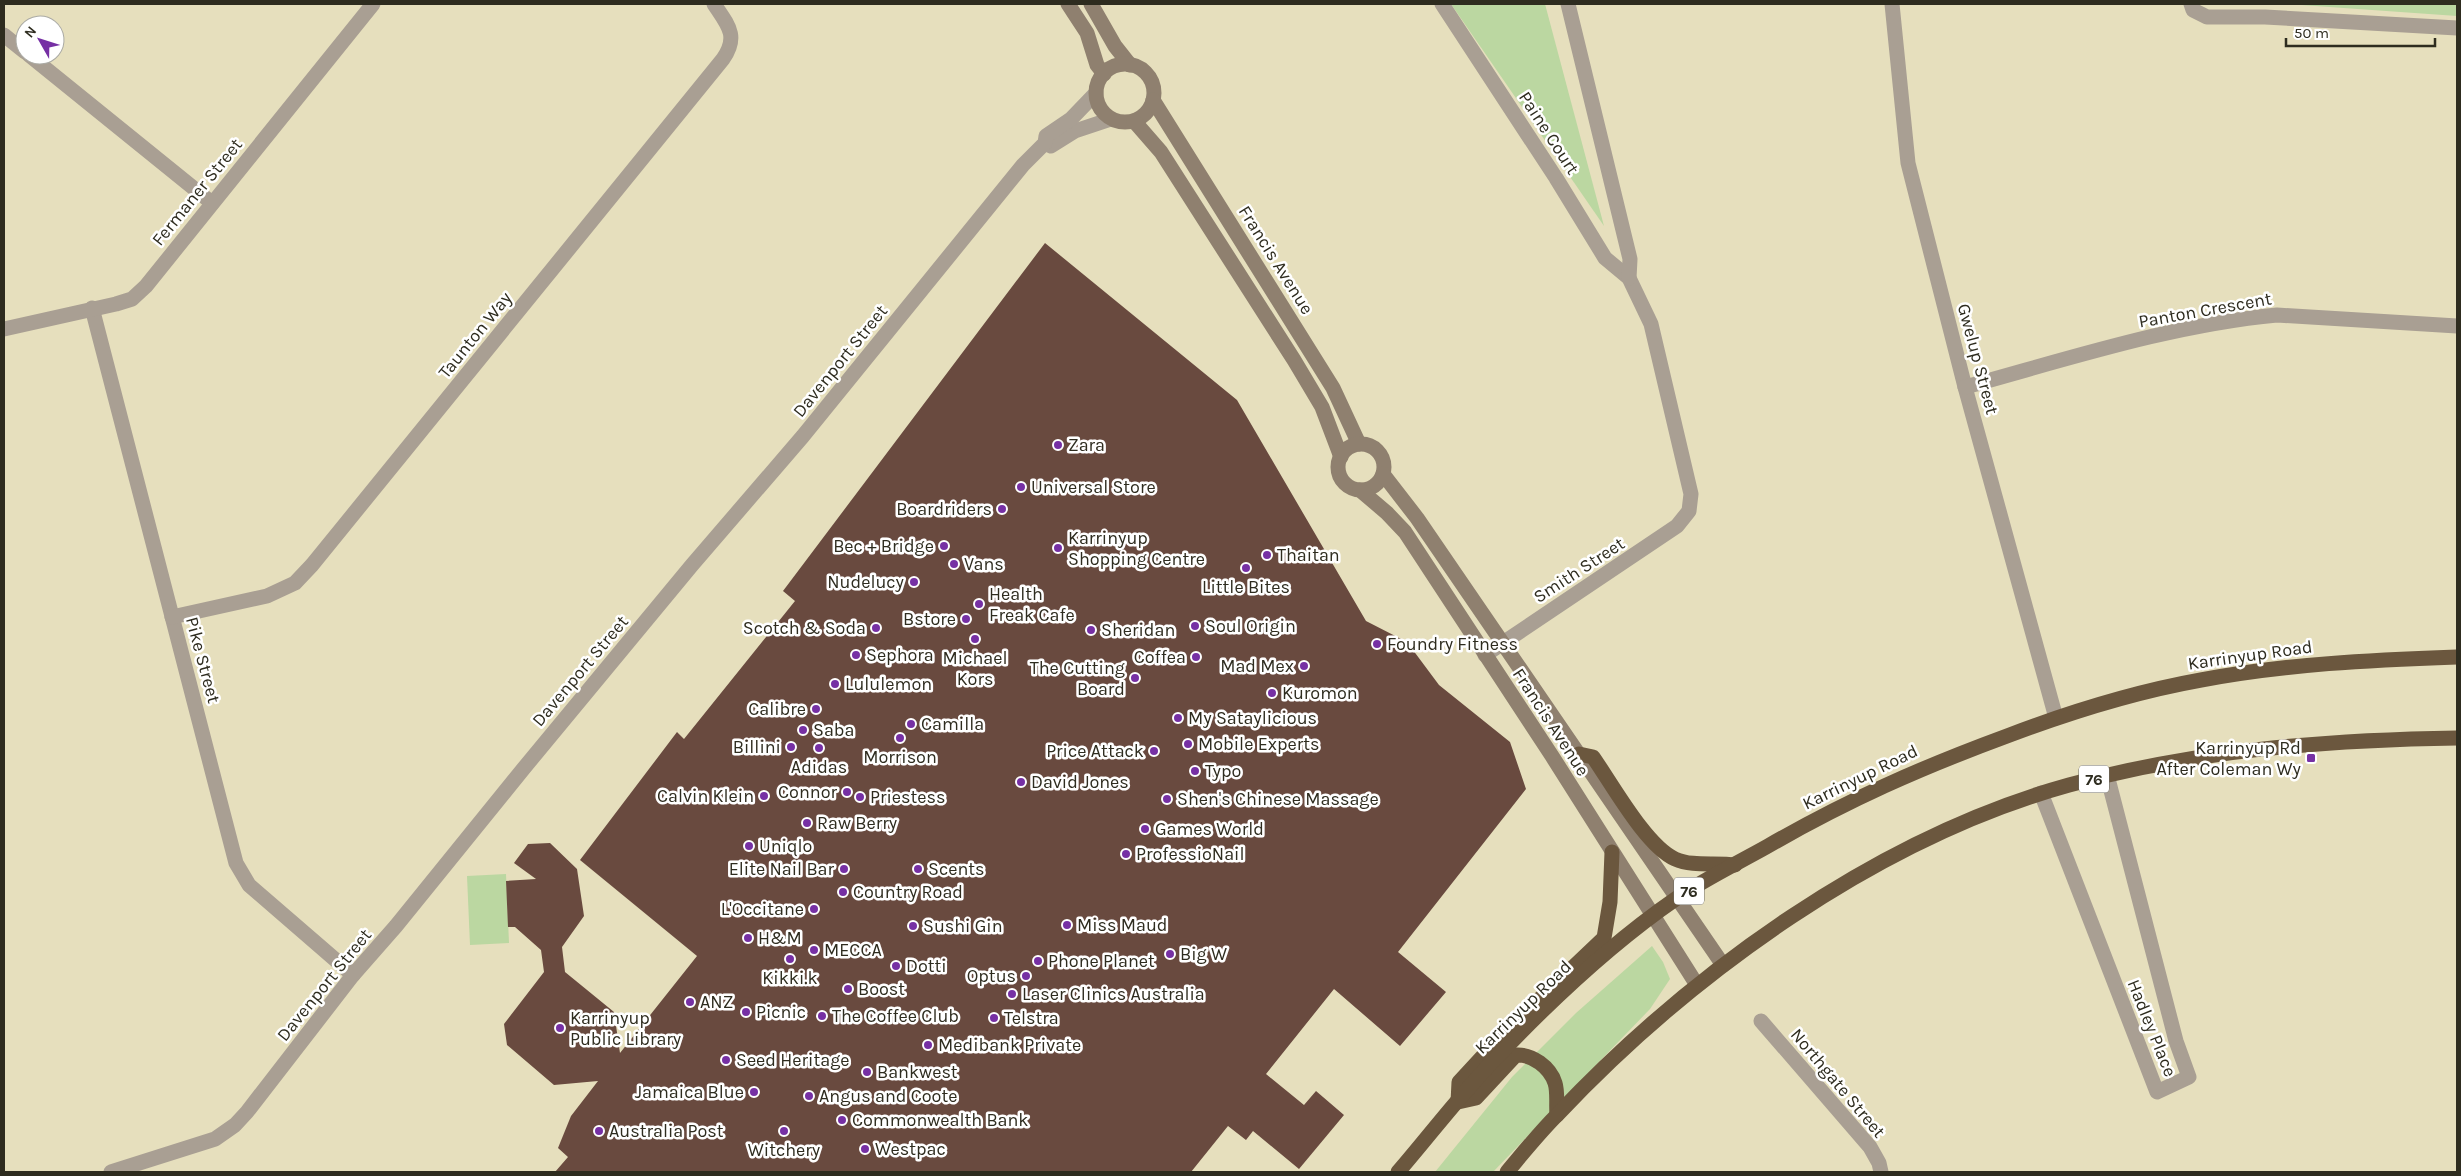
<svg xmlns="http://www.w3.org/2000/svg" width="2461" height="1176" viewBox="0 0 2461 1176" font-family="Karla,sans-serif">
  <style>
    .green { fill: #bbd7a1 }
    .building { fill: #694a3f }
    .lines { fill: none; stroke-linecap: round; stroke-linejoin: round }
    .street { stroke: #a99f93; stroke-width: 15 }
    .secondary { stroke: #8f806f; stroke-width: 15 }
    .highway { stroke: #6b573e; stroke-width: 15 }
    .poi-dot { fill: #7630a4; stroke: #fff; stroke-width: 2 }
    .labels { text-anchor: middle; stroke-width: 5; stroke-linejoin: round; paint-order: stroke }
    .shield { fill: #fff; stroke: #6d6b62; stroke-width: 1 }
    .shield-label { font-size: 16px; font-weight: bold; fill: #2e2c1f }
    .street-label { font-size: 18px; fill: #2e2c1f; stroke: #fff }
    .poi-label { font-size: 18px; fill: #2e2c1f; stroke: #fff; text-anchor: start }
  </style>
  <rect width="100%" height="100%" fill="#e6dfbd"/>
  <g class="green">
    <path d="M 1451,4 L 1545,4 L 1604,226 Z"/>
    <path d="M 2287,4 L 2457,4 L 2457,16 Z"/>
    <path d="M 506,874 L 509,943 L 470,945 L 467,876 Z"/>
    <path d="M 1652,946 L 1663,962 L 1670,979 L 1650,1009 L 1493,1172 L 1435,1172 L 1512,1077 L 1576,1013 Z"/>
  </g>
  <path class="building" d="M 1045,243 L 1237,400 L 1366,621 L 1407,642 L 1439,685 L 1510,742 L 1526,789 L 1398,952 L 1446,992 L 1400,1046 L 1334,989 L 1266,1074 L 1304,1105 L 1316,1091 L 1344,1115 L 1299,1169 L 1253,1131 L 1246,1140 L 1228,1126 L 1191,1172 L 555,1172 L 568,1157 L 558,1148 L 571,1116 L 598,1081 L 554,1085 L 507,1045 L 504,1024 L 544,972 L 541,950 L 515,927 L 508,927 L 506,881 L 536,879 L 514,863 L 528,844 L 550,843 L 577,869 L 584,916 L 562,947 L 565,972 L 614,1012 L 620,1053 L 697,956 L 580,860 L 677,732 L 684,739 L 795,601 L 783,591 Z"/>
  <g class="lines">
    <g class="street">
      <path d="M 1442,4 L 1556,178 L 1605,258 L 1629,278 L 1651,324 L 1691,494 L 1689,511 L 1677,526 L 1485,655"/>
      <path d="M 1568,4 L 1630,259 L 1629,278"/>
      <path d="M 1892,4 L 1908,163 L 1965,387 L 2056,718"/>
      <path d="M 2191,4 L 2193,10 L 2207,17 L 2265,17 L 2457,28"/>
      <path d="M 4,35 L 25,52"/>
      <path d="M 29,55 L 212,203"/>
      <path d="M 1045,143 L 1051,146 L 1075,131 L 1111,119"/>
      <path d="M 92,308 L 236,863 L 249,885 L 353,975"/>
      <path d="M 4,329 L 116,304 L 132,299 L 146,286 L 373,4"/>
      <path d="M 1965,387 C 2068,359 2171,325 2277,315 L 2457,326"/>
      <path d="M 172,617 L 267,596 L 295,583 L 312,565 L 723,59 C 739,36 728,25 714,4"/>
      <path d="M 2041,793 L 2157,1092 L 2189,1077 L 2176,1041 L 2107,775"/>
      <path d="M 1761,1021 L 1870,1147 L 1879,1163 L 1881,1172"/>
      <path d="M 111,1172 L 215,1139 L 235,1125 L 247,1112 L 353,975 L 396,926 L 524,768 L 692,565 L 803,436 L 1023,165 L 1045,143 L 1046,136 L 1071,119 L 1096,93"/>
    </g>
    <g class="secondary">
      <path d="M 1068,4 L 1087,33 L 1097,65 L 1104,74"/>
      <path d="M 1091,4 L 1115,46 L 1130,65"/>
      <circle cx="1125" cy="93" r="29"/>
      <path d="M 1153,100 L 1333,388 L 1359,444"/>
      <path d="M 1134,121 L 1161,152 L 1294,360 L 1322,407 L 1341,457"/>
      <circle cx="1361" cy="467" r="23"/>
      <path d="M 1383,474 L 1417,518 L 1723,965"/>
      <path d="M 1360,490 L 1387,513 L 1405,532 L 1552,756 L 1697,985"/>
    </g>
    <g class="highway">
      <path d="M 1579,754 L 1593,757 C 1612,784 1646,846 1675,859 C 1693,867 1716,862 1735,865"/>
      <path d="M 1557,1115 C 1556,1105 1558,1092 1555,1083 C 1550,1067 1532,1054 1516,1055 L 1476,1098 L 1458,1102 L 1459,1082 L 1507,1030 L 1604,938 L 1610,902 L 1612,852"/>
      <path d="M 1398,1172 C 1430,1135 1460,1095 1494,1060 C 1547,1004 1613,942 1677,898 C 1706,878 1738,863 1768,846 C 1848,800 1920,768 2007,736 C 2070,712 2134,692 2201,680 C 2286,664 2371,660 2457,657"/>
      <path d="M 1507,1172 C 1523,1153 1539,1133 1557,1115 C 1692,972 1878,838 2069,785 C 2195,750 2327,740 2457,738"/>
    </g>
  </g>
  <g class="poi-dot">
    <circle cx="1058" cy="445" r="5"/>
    <circle cx="1021" cy="487" r="5"/>
    <circle cx="1002" cy="509" r="5"/>
    <circle cx="944" cy="546" r="5"/>
    <circle cx="1058" cy="548" r="5"/>
    <circle cx="1267" cy="555" r="5"/>
    <circle cx="954" cy="564" r="5"/>
    <circle cx="1246" cy="568" r="5"/>
    <circle cx="914" cy="582" r="5"/>
    <circle cx="979" cy="604" r="5"/>
    <circle cx="966" cy="619" r="5"/>
    <circle cx="1195" cy="626" r="5"/>
    <circle cx="876" cy="628" r="5"/>
    <circle cx="1091" cy="630" r="5"/>
    <circle cx="975" cy="639" r="5"/>
    <circle cx="1377" cy="644" r="5"/>
    <circle cx="856" cy="655" r="5"/>
    <circle cx="1196" cy="657" r="5"/>
    <circle cx="1304" cy="666" r="5"/>
    <circle cx="1135" cy="678" r="5"/>
    <circle cx="835" cy="684" r="5"/>
    <circle cx="1272" cy="693" r="5"/>
    <circle cx="816" cy="709" r="5"/>
    <circle cx="1178" cy="718" r="5"/>
    <circle cx="911" cy="724" r="5"/>
    <circle cx="803" cy="730" r="5"/>
    <circle cx="900" cy="738" r="5"/>
    <circle cx="1188" cy="744" r="5"/>
    <circle cx="791" cy="747" r="5"/>
    <circle cx="819" cy="748" r="5"/>
    <circle cx="1154" cy="751" r="5"/>
    <rect x="2306" y="753" width="10" height="10" rx="2.5"/>
    <circle cx="1195" cy="771" r="5"/>
    <circle cx="1021" cy="782" r="5"/>
    <circle cx="847" cy="792" r="5"/>
    <circle cx="764" cy="796" r="5"/>
    <circle cx="860" cy="797" r="5"/>
    <circle cx="1167" cy="799" r="5"/>
    <circle cx="807" cy="823" r="5"/>
    <circle cx="1145" cy="829" r="5"/>
    <circle cx="749" cy="846" r="5"/>
    <circle cx="1126" cy="854" r="5"/>
    <circle cx="844" cy="869" r="5"/>
    <circle cx="918" cy="869" r="5"/>
    <circle cx="843" cy="892" r="5"/>
    <circle cx="814" cy="909" r="5"/>
    <circle cx="1067" cy="925" r="5"/>
    <circle cx="913" cy="926" r="5"/>
    <circle cx="748" cy="938" r="5"/>
    <circle cx="814" cy="950" r="5"/>
    <circle cx="1170" cy="954" r="5"/>
    <circle cx="790" cy="959" r="5"/>
    <circle cx="1038" cy="961" r="5"/>
    <circle cx="896" cy="966" r="5"/>
    <circle cx="1026" cy="976" r="5"/>
    <circle cx="848" cy="989" r="5"/>
    <circle cx="1012" cy="994" r="5"/>
    <circle cx="690" cy="1002" r="5"/>
    <circle cx="746" cy="1012" r="5"/>
    <circle cx="822" cy="1016" r="5"/>
    <circle cx="994" cy="1018" r="5"/>
    <circle cx="560" cy="1028" r="5"/>
    <circle cx="928" cy="1045" r="5"/>
    <circle cx="726" cy="1060" r="5"/>
    <circle cx="867" cy="1072" r="5"/>
    <circle cx="754" cy="1092" r="5"/>
    <circle cx="809" cy="1096" r="5"/>
    <circle cx="842" cy="1120" r="5"/>
    <circle cx="599" cy="1131" r="5"/>
    <circle cx="784" cy="1131" r="5"/>
    <circle cx="865" cy="1149" r="5"/>
  </g>
  <g class="labels">
    <g class="shield">
      <rect x="2079" y="765.5" width="30" height="27" rx="4"/>
      <rect x="1674" y="877.5" width="30" height="27" rx="4"/>
    </g>
    <g class="shield-label">
      <text x="2094" y="785">76</text>
      <text x="1689" y="897">76</text>
    </g>
    <g class="street-label">
      <text transform="translate(1549 133) rotate(57)" y="6">Paine Court</text>
      <text transform="translate(197 192) rotate(-51)" y="6">Fermaner Street</text>
      <text transform="translate(1276 260) rotate(58)" y="6">Francis Avenue</text>
      <text transform="translate(2205 310) rotate(-10)" y="6">Panton Crescent</text>
      <text transform="translate(475 335) rotate(-51)" y="6">Taunton Way</text>
      <text transform="translate(1978 359) rotate(75)" y="6">Gwelup Street</text>
      <text transform="translate(840 361) rotate(-51)" y="6">Davenport Street</text>
      <text transform="translate(1579 570) rotate(-33)" y="6">Smith Street</text>
      <text transform="translate(2250 655) rotate(-8)" y="6">Karrinyup Road</text>
      <text transform="translate(203 660) rotate(75)" y="6">Pike Street</text>
      <text transform="translate(580 671) rotate(-50)" y="6">Davenport Street</text>
      <text transform="translate(1551 722) rotate(57)" y="6">Francis Avenue</text>
      <text transform="translate(1860 777) rotate(-26)" y="6">Karrinyup Road</text>
      <text transform="translate(324 985) rotate(-51)" y="6">Davenport Street</text>
      <text transform="translate(1523 1007) rotate(-44)" y="6">Karrinyup Road</text>
      <text transform="translate(2152 1028) rotate(68)" y="6">Hadley Place</text>
      <text transform="translate(1838 1083) rotate(50)" y="6">Northgate Street</text>
    </g>
    <g class="poi-label">
      <text x="1068" y="451">Zara</text>
      <text x="1031" y="493">Universal Store</text>
      <text x="992" y="515" text-anchor="end">Boardriders</text>
      <text x="1068" y="544">Karrinyup<tspan x="1068" dy="21">Shopping Centre</tspan></text>
      <text x="934" y="552" text-anchor="end">Bec + Bridge</text>
      <text x="1277" y="561">Thaitan</text>
      <text x="964" y="570">Vans</text>
      <text x="904" y="588" text-anchor="end">Nudelucy</text>
      <text x="1246" y="593" text-anchor="middle">Little Bites</text>
      <text x="989" y="600">Health<tspan x="989" dy="21">Freak Cafe</tspan></text>
      <text x="956" y="625" text-anchor="end">Bstore</text>
      <text x="1205" y="632">Soul Origin</text>
      <text x="866" y="634" text-anchor="end">Scotch &amp; Soda</text>
      <text x="1101" y="636">Sheridan</text>
      <text x="1387" y="650">Foundry Fitness</text>
      <text x="866" y="661">Sephora</text>
      <text x="1186" y="663" text-anchor="end">Coffea</text>
      <text x="975" y="664" text-anchor="middle">Michael<tspan x="975" dy="21">Kors</tspan></text>
      <text x="1294" y="672" text-anchor="end">Mad Mex</text>
      <text x="1125" y="674" text-anchor="end">The Cutting<tspan x="1125" dy="21">Board</tspan></text>
      <text x="845" y="690">Lululemon</text>
      <text x="1282" y="699">Kuromon</text>
      <text x="806" y="715" text-anchor="end">Calibre</text>
      <text x="1188" y="724">My Sataylicious</text>
      <text x="921" y="730">Camilla</text>
      <text x="813" y="736">Saba</text>
      <text x="1198" y="750">Mobile Experts</text>
      <text x="781" y="753" text-anchor="end">Billini</text>
      <text x="2301" y="754" text-anchor="end">Karrinyup Rd<tspan x="2301" dy="21">After Coleman Wy</tspan></text>
      <text x="1144" y="757" text-anchor="end">Price Attack</text>
      <text x="900" y="763" text-anchor="middle">Morrison</text>
      <text x="819" y="773" text-anchor="middle">Adidas</text>
      <text x="1205" y="777">Typo</text>
      <text x="1031" y="788">David Jones</text>
      <text x="837" y="798" text-anchor="end">Connor</text>
      <text x="754" y="802" text-anchor="end">Calvin Klein</text>
      <text x="870" y="803">Priestess</text>
      <text x="1177" y="805">Shen's Chinese Massage</text>
      <text x="817" y="829">Raw Berry</text>
      <text x="1155" y="835">Games World</text>
      <text x="759" y="852">Uniqlo</text>
      <text x="1136" y="860">ProfessioNail</text>
      <text x="834" y="875" text-anchor="end">Elite Nail Bar</text>
      <text x="928" y="875">Scents</text>
      <text x="853" y="898">Country Road</text>
      <text x="804" y="915" text-anchor="end">L'Occitane</text>
      <text x="1077" y="931">Miss Maud</text>
      <text x="923" y="932">Sushi Gin</text>
      <text x="758" y="944">H&amp;M</text>
      <text x="824" y="956">MECCA</text>
      <text x="1180" y="960">Big W</text>
      <text x="1048" y="967">Phone Planet</text>
      <text x="906" y="972">Dotti</text>
      <text x="1016" y="982" text-anchor="end">Optus</text>
      <text x="790" y="984" text-anchor="middle">Kikki.k</text>
      <text x="858" y="995">Boost</text>
      <text x="1022" y="1000">Laser Clinics Australia</text>
      <text x="700" y="1008">ANZ</text>
      <text x="756" y="1018">Picnic</text>
      <text x="832" y="1022">The Coffee Club</text>
      <text x="570" y="1024">Karrinyup<tspan x="570" dy="21">Public Library</tspan></text>
      <text x="1004" y="1024">Telstra</text>
      <text x="938" y="1051">Medibank Private</text>
      <text x="736" y="1066">Seed Heritage</text>
      <text x="877" y="1078">Bankwest</text>
      <text x="744" y="1098" text-anchor="end">Jamaica Blue</text>
      <text x="819" y="1102">Angus and Coote</text>
      <text x="852" y="1126">Commonwealth Bank</text>
      <text x="609" y="1137">Australia Post</text>
      <text x="875" y="1155">Westpac</text>
      <text x="784" y="1156" text-anchor="middle">Witchery</text>
    </g>
  </g>
  <rect width="2461" height="1176" fill="none" stroke="#2e2c1f" stroke-width="10"/>
  <g transform="translate(40 40) rotate(309)"><circle r="24" fill="#ffffff" stroke="#ababa5"/>
  <path d="M0-4L9 19L0 12L-9 19Z" fill="#7630a4"/>
  <text y="-8" font-size="14" font-weight="bold" text-anchor="middle" fill="#2e2c1f">N</text>
  </g>
  <path d="M2286 38v8h149v-8" fill="none" stroke="#2e2c1f" stroke-width="2.5"/>
  <text x="2294" y="38" font-size="15" fill="#2e2c1f" stroke="#ffffff" stroke-width="4" paint-order="stroke">50 m</text>
</svg>
